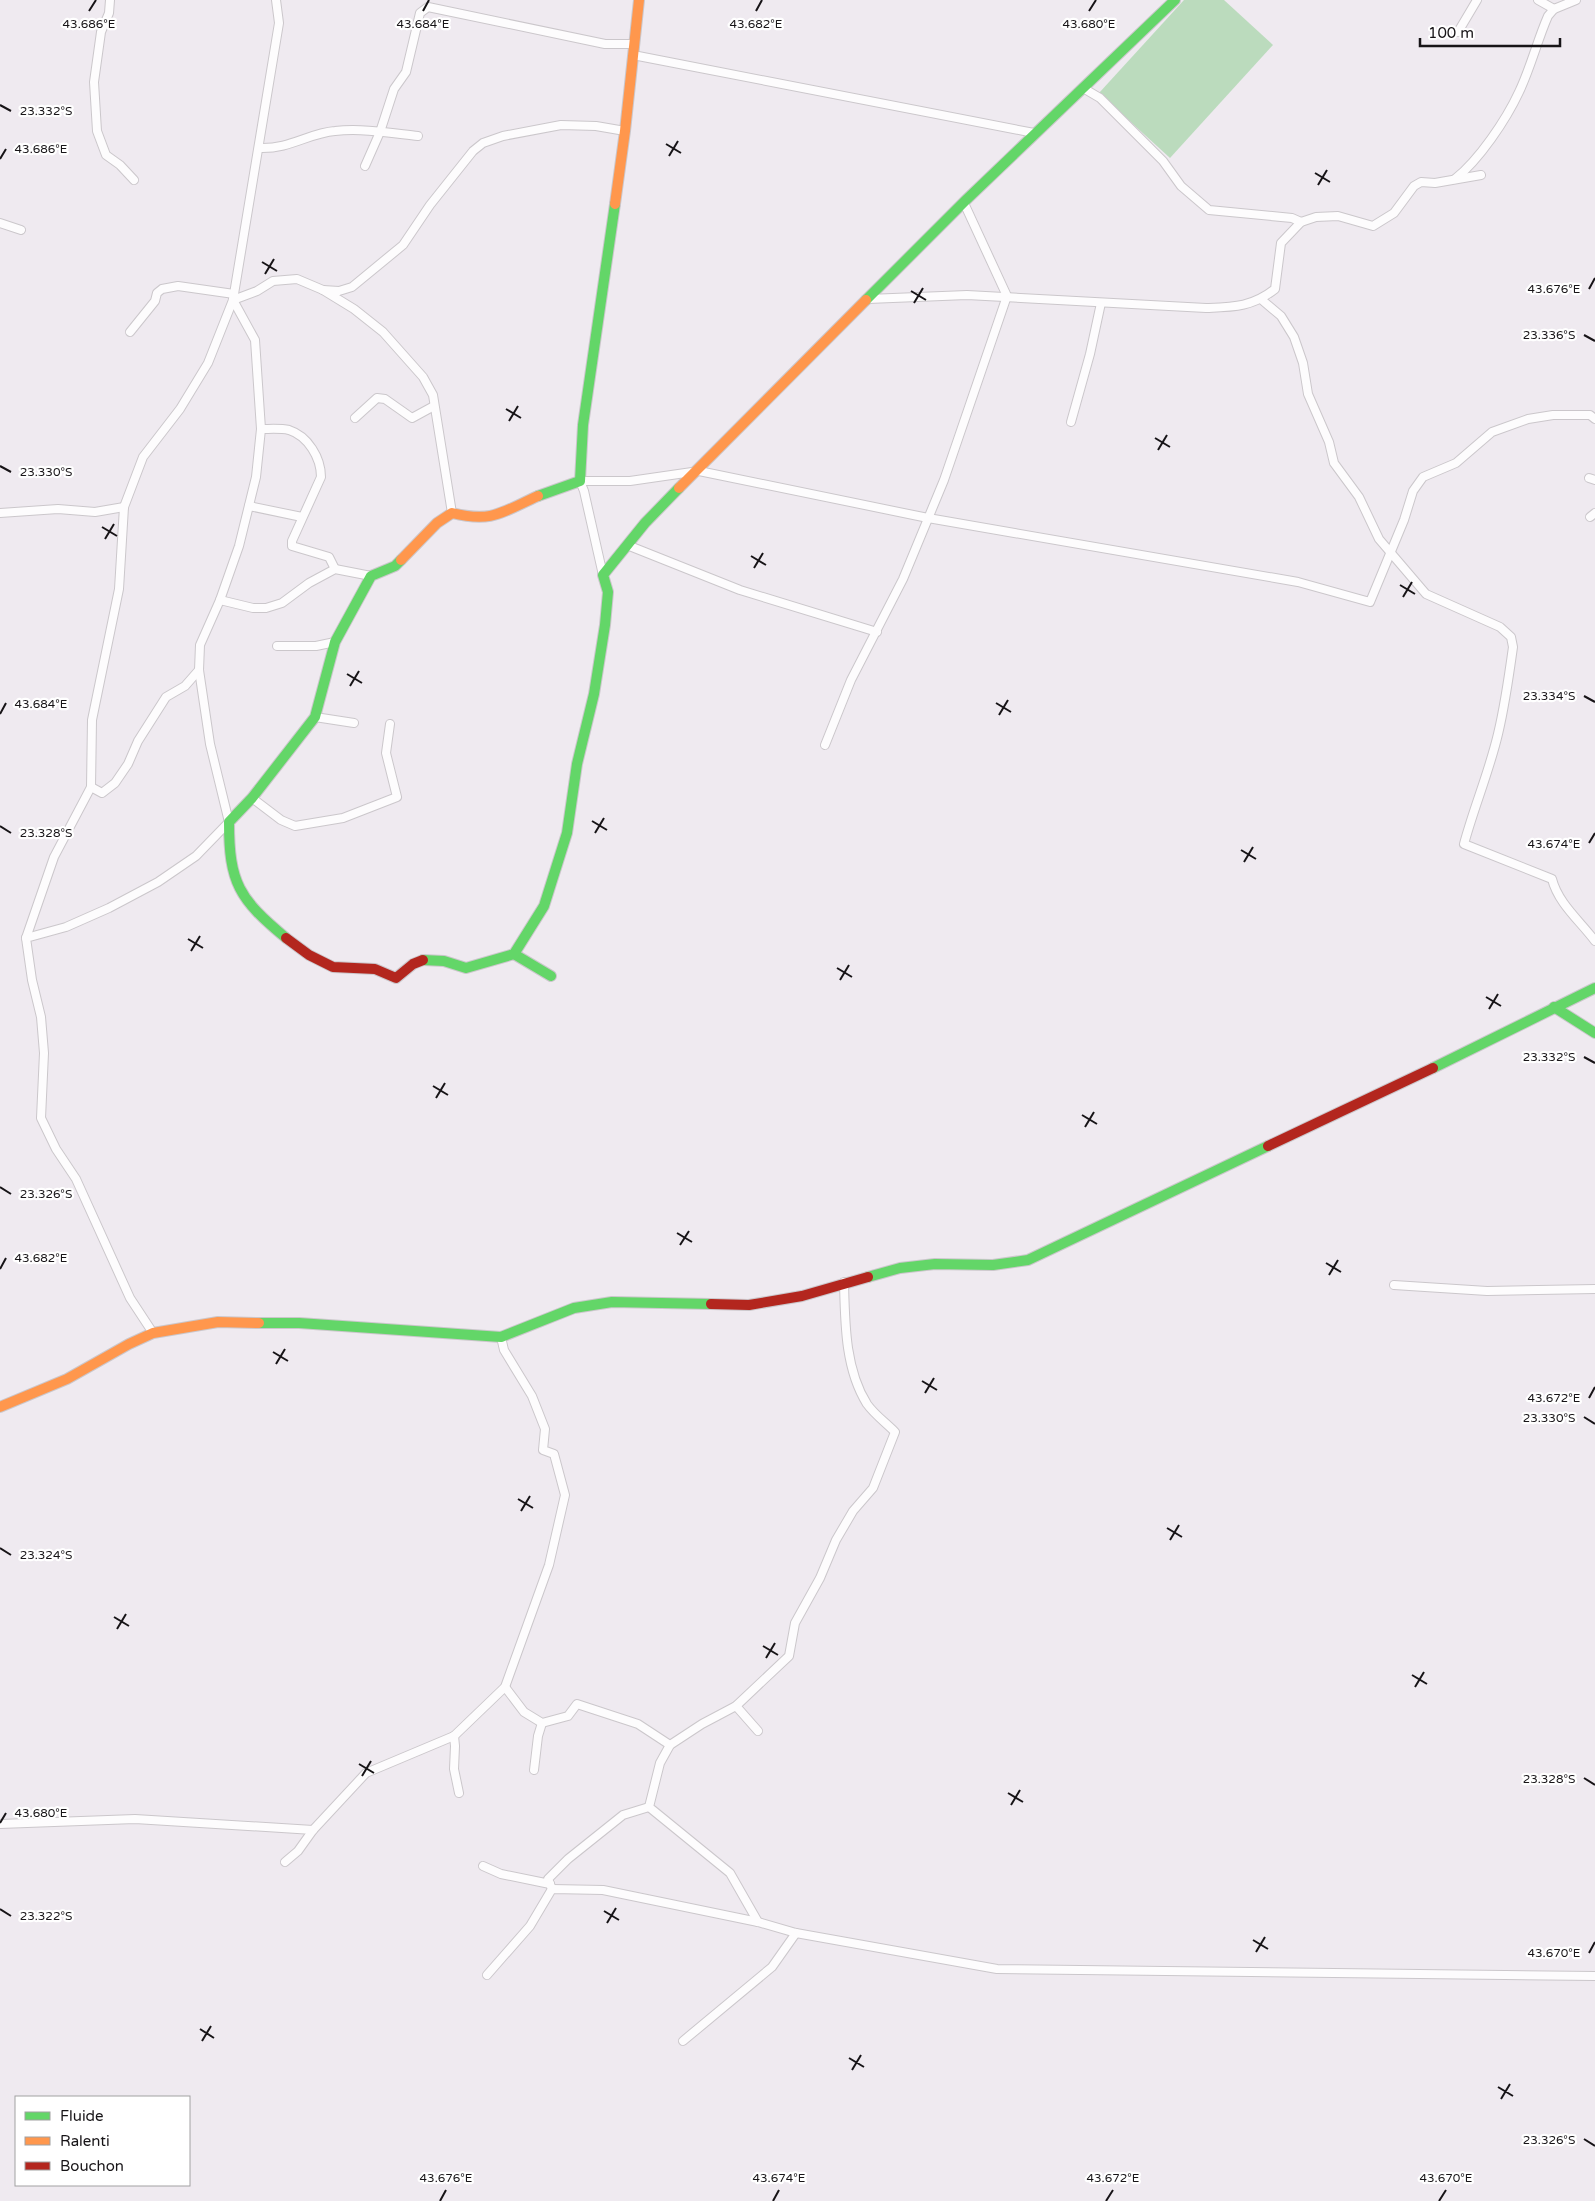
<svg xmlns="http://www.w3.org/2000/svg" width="1595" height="2201" viewBox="0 0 1595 2201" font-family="'Varela Round',sans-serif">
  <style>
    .green { fill: #bbdbbd }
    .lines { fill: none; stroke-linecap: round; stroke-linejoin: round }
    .street-casing { stroke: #cbc7cb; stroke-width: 10 }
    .fast-casing { stroke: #cbc7cb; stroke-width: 12 }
    .slow-casing { stroke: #cbc7cb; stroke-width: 12 }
    .jam-casing { stroke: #cbc7cb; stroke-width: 12 }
    .street { stroke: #fdfcfd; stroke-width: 8 }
    .fast { stroke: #63d668; stroke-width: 10 }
    .slow { stroke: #ff974d; stroke-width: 10 }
    .jam { stroke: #b3261e; stroke-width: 10 }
    .ticks { fill: none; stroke: #171417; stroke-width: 2 }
    .ticks-label { font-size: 12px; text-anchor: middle; fill: #171417; stroke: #fff; stroke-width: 4.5; stroke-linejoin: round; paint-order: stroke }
  </style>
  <rect width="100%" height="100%" fill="#efeaf0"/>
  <path class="green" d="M 1184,0 L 1224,0 L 1273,45 L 1170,158 L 1099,93 Z"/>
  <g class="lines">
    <g class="street-casing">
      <g id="street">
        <path d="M 110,0 L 109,13 L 101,32 L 94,82 L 97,131 L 106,155 L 120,165 L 134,180"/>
        <path d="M 1538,0 L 1554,9"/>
        <path d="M 1458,32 L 1477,0"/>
        <path d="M 633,55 L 1034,133"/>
        <path d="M 1083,88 L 1100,98 L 1163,161 L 1181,186 L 1209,210 L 1292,218 L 1301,222"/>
        <path d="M 260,148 C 290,149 309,133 335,131 C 362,128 391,133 418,136"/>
        <path d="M 365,166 L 380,132 L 394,89 L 406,72 L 420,13 L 428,7 L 605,44 L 634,44"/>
        <path d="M 1455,179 C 1479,160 1506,120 1519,92 C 1531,67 1537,41 1548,16 L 1554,9 L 1576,0"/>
        <path d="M 0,223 L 21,230"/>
        <path d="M 323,290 L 339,291 L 352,287 L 403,245 L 430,205 L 473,151 L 483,143 L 503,136 L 561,125 L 596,126 L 625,131"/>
        <path d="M 868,299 L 967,295 L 1206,308 C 1234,307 1252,307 1275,289 L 1281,243 L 1301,222 L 1316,217 L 1338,216 L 1373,226 L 1394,213 L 1414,186 L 1421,182 L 1435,183 L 1481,175"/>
        <path d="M 233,300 L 257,291 L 273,281 L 297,279 L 323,290 L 354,309 L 383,332 L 423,377 L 433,395 L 452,513"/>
        <path d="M 1262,300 L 1281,316 L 1294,337 L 1303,363 L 1308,394 L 1329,442 L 1334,463 L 1359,497 L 1379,539 L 1426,594 L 1500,627 L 1511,637 L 1513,647 C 1509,676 1505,705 1498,734 C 1489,772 1474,807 1464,844 L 1552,879 C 1558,903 1580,921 1595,941"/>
        <path d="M 130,332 L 155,301 L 157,293 L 162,289 L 178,286 L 234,294"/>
        <path d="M 355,418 L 377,398 L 385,399 L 412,418 L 434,406"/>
        <path d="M 1071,422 L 1090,354 L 1101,303"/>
        <path d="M 261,429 C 270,429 280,428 289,430 C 308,436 321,458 321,477 L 292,541 L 292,546 L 329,557 L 335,569"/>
        <path d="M 1589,478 L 1595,480"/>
        <path d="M 249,506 L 302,517"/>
        <path d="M 0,513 L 58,509 L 95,512 L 124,507"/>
        <path d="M 1590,517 L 1595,513"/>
        <path d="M 627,545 L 740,590 L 877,632"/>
        <path d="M 603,575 L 584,491 L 580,481 L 630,481 L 699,471 L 928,518 L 1298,582 L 1370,602 L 1404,520 L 1413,491 L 1423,477 L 1456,463 L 1492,432 L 1528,419 L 1553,415 L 1590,415 L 1595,419"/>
        <path d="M 220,600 L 253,608 L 266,608 L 282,603 L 309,583 L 335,569 L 371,576"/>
        <path d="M 277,646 L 316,646 L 335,642"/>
        <path d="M 315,717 L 354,723"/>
        <path d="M 825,745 L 851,680 L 903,579 L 944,480 L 1007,296 L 964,203"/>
        <path d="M 91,787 L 102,793 L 115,783 L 128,764 L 138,741 L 166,697 L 185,686 L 199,670"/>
        <path d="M 252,798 L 281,820 L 295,826 L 343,818 L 397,797 L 386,753 L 390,724"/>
        <path d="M 26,938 L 54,857 L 91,787 L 92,720 L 119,589 L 124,507 L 143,457 L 180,409 L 208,363 L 233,300 L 279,23 L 276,0"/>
        <path d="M 1394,1285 L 1487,1291 L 1595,1289"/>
        <path d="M 153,1333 L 130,1298 L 76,1179 L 56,1149 L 41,1118 L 44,1053 L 41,1017 L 32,980 L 26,938 L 66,927 L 109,908 L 158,882 L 196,856 L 229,822 L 210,744 L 199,670 L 200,645 L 220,600 L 239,546 L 256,477 L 261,429 L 255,340 L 233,300"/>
        <path d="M 505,1687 L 524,1712 L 542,1723 L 568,1716 L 577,1704 L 638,1724 L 670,1745 L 660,1763 L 649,1807 L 730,1873 L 758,1922"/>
        <path d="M 736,1706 L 758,1731"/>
        <path d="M 454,1736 L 455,1746 L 454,1769 L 459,1793"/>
        <path d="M 670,1745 L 702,1724 L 736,1706 L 789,1656 L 795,1623 L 820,1578 L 836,1540 L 853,1511 L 873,1488 L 895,1432 C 886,1423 874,1414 867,1404 C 845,1369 845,1323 844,1282"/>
        <path d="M 534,1770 L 538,1736 L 542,1723"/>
        <path d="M 0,1824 L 135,1819 L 313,1830"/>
        <path d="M 285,1862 L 298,1851 L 313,1830 L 366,1773 L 454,1736 L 505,1687 L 549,1565 L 565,1495 L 554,1454 L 543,1450 L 545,1429 L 532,1396 L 504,1350 L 501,1337"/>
        <path d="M 483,1866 L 501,1874 L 550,1884"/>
        <path d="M 552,1889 L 548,1879 L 568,1859 L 623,1815 L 649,1807"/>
        <path d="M 487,1975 L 530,1926 L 552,1889 L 603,1890 L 758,1922 L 796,1933 L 997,1969 L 1595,1976"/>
        <path d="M 683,2041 L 772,1967 L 796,1933"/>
      </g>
    </g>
    <g class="fast-casing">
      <g id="fast">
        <path d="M 866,300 L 966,200 L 1175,0"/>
        <path d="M 538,496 L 580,481 L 583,425 L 615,204"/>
        <path d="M 286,938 C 239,899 229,883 229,822 L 252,798 L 315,717 L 335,642 L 371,576 L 395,566 L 401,560"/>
        <path d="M 514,954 L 551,976"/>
        <path d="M 423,960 L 444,961 L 466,968 L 514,954 L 544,906 L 567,833 L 577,764 L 594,694 L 605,625 L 608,592 L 603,575 L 645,523 L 679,488"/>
        <path d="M 1554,1007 L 1595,1033"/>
        <path d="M 1433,1068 L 1595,988"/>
        <path d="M 868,1277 L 900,1268 L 935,1264 L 993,1265 L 1028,1260 L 1268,1146"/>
        <path d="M 259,1323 L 299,1323 L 501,1337 L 574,1308 L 612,1302 L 711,1304"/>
      </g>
    </g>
    <g class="slow-casing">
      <g id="slow">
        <path d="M 615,204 L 625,131 L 639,0"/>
        <path d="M 679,488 L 866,300"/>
        <path d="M 401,560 L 437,523 L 452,513 C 493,523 502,512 538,496"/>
        <path d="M 0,1407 L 67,1379 L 129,1344 L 153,1333 L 218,1322 L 259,1323"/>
      </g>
    </g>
    <g class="jam-casing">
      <g id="jam">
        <path d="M 286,938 L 309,955 L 333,967 L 375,969 L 396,978 L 413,964 L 423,960"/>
        <path d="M 1268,1146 L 1433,1068"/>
        <path d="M 711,1304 L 749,1305 L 802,1296 L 868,1277"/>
      </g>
    </g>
    <use href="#street" class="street"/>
    <use href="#fast" class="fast"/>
    <use href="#slow" class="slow"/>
    <use href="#jam" class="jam"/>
  </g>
  <path class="ticks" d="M 89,11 L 96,0M 423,11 L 429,0M 756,11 L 762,0M 1089,11 L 1096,0M 0,105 L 11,111M 666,144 L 681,153M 669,156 L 678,141M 0,159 L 6,149M 1315,173 L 1330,182M 1318,185 L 1327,170M 262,262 L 277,271M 265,274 L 274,259M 1589,289 L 1595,278M 911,291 L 926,300M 914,303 L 923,288M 1584,335 L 1595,341M 506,409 L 521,418M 509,421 L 518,406M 1155,438 L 1170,447M 1158,450 L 1167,435M 0,466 L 11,472M 102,527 L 117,536M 105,539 L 114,524M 751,556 L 766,565M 754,568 L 763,553M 1400,585 L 1415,594M 1403,597 L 1412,582M 347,674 L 362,683M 350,686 L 359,671M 1584,696 L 1595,702M 996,703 L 1011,712M 0,714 L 6,703M 999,715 L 1008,700M 592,821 L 607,830M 0,826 L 11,833M 595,833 L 604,818M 1589,843 L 1595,833M 1241,850 L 1256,859M 1244,862 L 1253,847M 188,939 L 203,948M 191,951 L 200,936M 837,968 L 852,977M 840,980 L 849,965M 1486,997 L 1501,1006M 1489,1009 L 1498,994M 1584,1057 L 1595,1063M 433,1086 L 448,1095M 436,1098 L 445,1083M 1082,1115 L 1097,1124M 1085,1127 L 1094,1112M 0,1187 L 11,1194M 677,1233 L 692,1242M 680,1245 L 689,1231M 1326,1263 L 1341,1272M 0,1269 L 6,1258M 1329,1275 L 1338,1260M 273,1352 L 288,1361M 276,1364 L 285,1349M 922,1381 L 937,1390M 925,1393 L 934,1378M 1589,1398 L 1595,1387M 1584,1417 L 1595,1424M 518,1499 L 533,1508M 521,1511 L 530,1496M 1167,1528 L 1182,1537M 1170,1540 L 1179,1525M 0,1548 L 11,1555M 114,1617 L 129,1626M 117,1629 L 126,1614M 763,1646 L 778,1655M 766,1658 L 775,1643M 1412,1675 L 1427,1684M 1415,1687 L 1424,1672M 359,1764 L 374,1773M 362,1776 L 371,1761M 1584,1778 L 1595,1785M 1008,1793 L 1023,1802M 1011,1805 L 1020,1790M 0,1823 L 6,1813M 0,1909 L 11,1916M 604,1911 L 619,1920M 607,1923 L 616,1908M 1253,1940 L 1268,1949M 1256,1952 L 1265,1937M 1589,1953 L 1595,1942M 200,2029 L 214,2038M 202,2041 L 211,2026M 849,2058 L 864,2067M 852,2070 L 861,2055M 1498,2087 L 1513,2096M 1501,2099 L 1510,2084M 1584,2139 L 1595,2146M 440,2201 L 446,2190M 773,2201 L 779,2190M 1106,2201 L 1113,2190M 1439,2201 L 1446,2190"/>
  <g class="ticks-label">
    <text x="89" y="28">43.686°E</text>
    <text x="423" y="28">43.684°E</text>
    <text x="756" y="28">43.682°E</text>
    <text x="1089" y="28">43.680°E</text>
    <text x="46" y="115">23.332°S</text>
    <text x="41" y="153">43.686°E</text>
    <text x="1554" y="293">43.676°E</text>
    <text x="1549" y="339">23.336°S</text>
    <text x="46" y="476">23.330°S</text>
    <text x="1549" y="700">23.334°S</text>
    <text x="41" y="708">43.684°E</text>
    <text x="46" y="837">23.328°S</text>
    <text x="1554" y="848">43.674°E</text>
    <text x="1549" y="1061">23.332°S</text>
    <text x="46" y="1198">23.326°S</text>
    <text x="41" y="1262">43.682°E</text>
    <text x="1554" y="1402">43.672°E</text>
    <text x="1549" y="1422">23.330°S</text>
    <text x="46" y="1559">23.324°S</text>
    <text x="1549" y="1783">23.328°S</text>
    <text x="41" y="1817">43.680°E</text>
    <text x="46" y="1920">23.322°S</text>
    <text x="1554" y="1957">43.670°E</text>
    <text x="1549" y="2144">23.326°S</text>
    <text x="446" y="2182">43.676°E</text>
    <text x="779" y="2182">43.674°E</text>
    <text x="1113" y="2182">43.672°E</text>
    <text x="1446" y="2182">43.670°E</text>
  </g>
  <rect x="15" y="2096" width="175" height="90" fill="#ffffff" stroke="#a2a1a2"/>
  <rect x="25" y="2112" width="25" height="8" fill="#63d668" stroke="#a2a1a2"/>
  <text x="60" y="2121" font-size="15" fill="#171417">Fluide</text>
  <rect x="25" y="2137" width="25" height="8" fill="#ff974d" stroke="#a2a1a2"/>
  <text x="60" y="2146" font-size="15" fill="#171417">Ralenti</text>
  <rect x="25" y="2162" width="25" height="8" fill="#b3261e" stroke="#a2a1a2"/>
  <text x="60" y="2171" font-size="15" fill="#171417">Bouchon</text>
  <path d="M1420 38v8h140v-8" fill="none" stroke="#171417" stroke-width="2.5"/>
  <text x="1428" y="38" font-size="15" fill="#171417" stroke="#ffffff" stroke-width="4" paint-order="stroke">100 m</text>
</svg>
